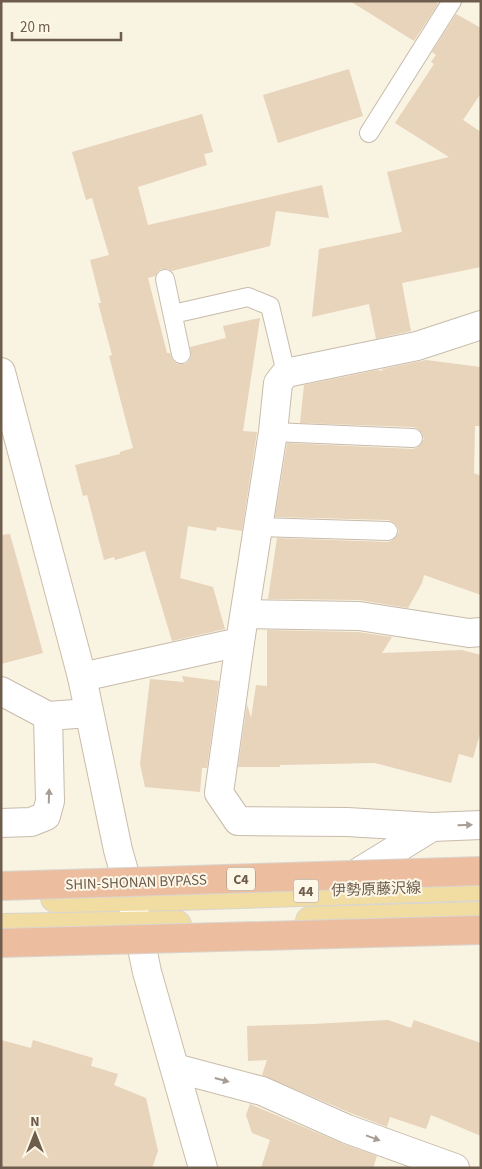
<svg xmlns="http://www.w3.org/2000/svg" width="482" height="1169" viewBox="0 0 482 1169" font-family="'Source Sans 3','Noto Sans JP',sans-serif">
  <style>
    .building { fill: #e8d3bb }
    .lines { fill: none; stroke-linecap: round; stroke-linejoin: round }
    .lane-casing { stroke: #c8bbab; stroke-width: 20 }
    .street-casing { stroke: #c8bbab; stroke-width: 30 }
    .secondary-casing { stroke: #cbbca9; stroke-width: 30 }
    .primary-casing { stroke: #d9d5d0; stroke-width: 30 }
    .lane { stroke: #fff; stroke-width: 18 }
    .street { stroke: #fff; stroke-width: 28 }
    .secondary { stroke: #fff; stroke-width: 28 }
    .primary { stroke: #f1dda1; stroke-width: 28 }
    .highway-bridge-casing { stroke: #d9d5d0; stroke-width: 30; stroke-linecap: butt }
    .highway-bridge { stroke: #edbd9f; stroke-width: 28 }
    .oneway { fill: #a89d94 }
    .labels { text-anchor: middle; stroke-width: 4; stroke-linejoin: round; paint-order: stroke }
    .shield { fill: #fdf7e8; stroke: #998a7b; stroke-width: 1 }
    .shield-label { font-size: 14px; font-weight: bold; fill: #6e5c4c }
    .street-label { font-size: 15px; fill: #6e5c4c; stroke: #fdf7e8 }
  </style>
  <rect width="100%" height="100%" fill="#f9f3e2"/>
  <g class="building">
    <path d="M 350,1 L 434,1 L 438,4 L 414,41 Z"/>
    <path d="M 456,14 L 481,28 L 481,93 L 463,120 L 481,132 L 481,267 L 402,283 L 411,331 L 376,339 L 369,304 L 312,317 L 319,249 L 402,232 L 387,172 L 449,157 L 395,123 L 434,64 L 431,62 L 436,55 L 432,52 Z"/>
    <path d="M 349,69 L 363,116 L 278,143 L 263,95 Z"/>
    <path d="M 202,114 L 213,152 L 204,154 L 207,165 L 138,187 L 148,225 L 322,185 L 329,218 L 276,211 L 270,246 L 172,271 L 168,269 L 162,269 L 158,271 L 155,276 L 148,278 L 167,353 L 170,353 L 173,361 L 177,364 L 184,364 L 188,362 L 191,357 L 190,347 L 226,338 L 223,326 L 260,318 L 243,431 L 257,432 L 242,531 L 217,527 L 216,531 L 188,526 L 180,578 L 213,587 L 225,629 L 172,641 L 145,551 L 115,560 L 114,557 L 104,560 L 87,495 L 83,496 L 75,465 L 120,454 L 120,452 L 133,448 L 109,356 L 112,355 L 98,303 L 101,303 L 90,260 L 109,255 L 92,198 L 86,200 L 72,152 Z"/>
    <path d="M 426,360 L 481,367 L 481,426 L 475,426 L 474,473 L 481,476 L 481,595 L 424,575 L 422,583 L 408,608 L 359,600 L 268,599 L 277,538 L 388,542 L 393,540 L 399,532 L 397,526 L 393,522 L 388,520 L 275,517 L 287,443 L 413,449 L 418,447 L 424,439 L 422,433 L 418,429 L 413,427 L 300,423 L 304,385 L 377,370 L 383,371 L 382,369 Z"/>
    <path d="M 10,534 L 43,653 L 1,664 L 1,535 Z"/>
    <path d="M 267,630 L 358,632 L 392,637 L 382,653 L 462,650 L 481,655 L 481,730 L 473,758 L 459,754 L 451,783 L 375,763 L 280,765 L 280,767 L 238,767 L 247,704 L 251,718 L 256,685 L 267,686 Z"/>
    <path d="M 182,676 L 219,681 L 207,768 L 202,768 L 200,792 L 145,787 L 140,764 L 150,679 L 184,682 Z"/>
    <path d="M 388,1020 L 411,1028 L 414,1020 L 481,1043 L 481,1136 L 431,1115 L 426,1129 L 390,1117 L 387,1127 L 353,1114 L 262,1075 L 267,1060 L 248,1061 L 247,1026 L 313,1024 Z"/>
    <path d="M 1,1040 L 31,1048 L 33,1040 L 93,1058 L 91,1066 L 118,1074 L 114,1085 L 146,1098 L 158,1151 L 152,1168 L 1,1168 Z"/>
    <path d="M 250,1104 L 341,1143 L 377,1156 L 373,1168 L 261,1168 L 270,1140 L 252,1133 L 246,1115 Z"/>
  </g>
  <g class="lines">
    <g class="lane-casing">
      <g id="lane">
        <path d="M 369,133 L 452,1"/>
        <path d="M 165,279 L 181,354"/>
        <path d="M 173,314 L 248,297 L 270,306 L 286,373"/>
        <path d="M 273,432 L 413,438"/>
        <path d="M 259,527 L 388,531"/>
      </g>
    </g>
    <g class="street-casing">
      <g id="street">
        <path d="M 245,614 L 359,616 L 469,633 L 481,632"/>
        <path d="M 82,677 L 240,642"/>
        <path d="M 1,691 L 48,716 L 89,713"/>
        <path d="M 1,823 L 31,822 L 46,816 L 50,801 L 48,716"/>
        <path d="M 432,827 L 347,822 L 238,821 L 219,793 L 240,642 L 273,432 L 278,383 L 286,373 L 417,346 L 481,325"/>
        <path d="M 346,880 L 432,827 L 481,825"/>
        <path d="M 175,1068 L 262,1091 L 347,1129 L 455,1168"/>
      </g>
    </g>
    <g class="secondary-casing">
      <path id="secondary" d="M 1,372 L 82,677 L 118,850 L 131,896 L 147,972 L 203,1168"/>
    </g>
    <g class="primary-casing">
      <g id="primary">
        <path d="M 55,898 L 178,896 L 481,886"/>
        <path d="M 310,921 L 481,916"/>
        <path d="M 1,928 L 177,925"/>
      </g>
    </g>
    <use href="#lane" class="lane"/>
    <use href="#street" class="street"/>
    <use href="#secondary" class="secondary"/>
    <use href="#primary" class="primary"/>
    <g class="highway-bridge-casing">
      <g id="highway-bridge">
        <path d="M 1,886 L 481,871"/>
        <path d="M 1,943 L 481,930"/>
      </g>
    </g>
    <use href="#highway-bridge" class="highway-bridge"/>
  </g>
  <defs><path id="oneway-solid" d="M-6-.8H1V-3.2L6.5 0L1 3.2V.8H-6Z" transform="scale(1.25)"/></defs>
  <g class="oneway">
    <use href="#oneway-solid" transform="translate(49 796) rotate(-88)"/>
    <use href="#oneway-solid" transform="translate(465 825) rotate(-2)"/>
    <use href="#oneway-solid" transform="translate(222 1080) rotate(15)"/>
    <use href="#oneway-solid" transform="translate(373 1138) rotate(20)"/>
  </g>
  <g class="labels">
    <g class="shield">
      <rect x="227" y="867.5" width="28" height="23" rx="4"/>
      <rect x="293.5" y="879.5" width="25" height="23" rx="4"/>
    </g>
    <g class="shield-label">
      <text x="241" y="884">C4</text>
      <text x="306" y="896">44</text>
    </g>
    <g class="street-label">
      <text transform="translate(136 882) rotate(-2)" y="5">SHIN-SHONAN BYPASS</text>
      <text transform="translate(376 889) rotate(-2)" y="5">伊勢原藤沢線</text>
    </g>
  </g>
  <rect width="482" height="1169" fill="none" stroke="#6e5c4c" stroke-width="5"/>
  <g transform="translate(35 1134)" stroke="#fdf7e8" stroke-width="4" paint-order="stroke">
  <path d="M0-4L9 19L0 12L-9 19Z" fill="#6e5c4c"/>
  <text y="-8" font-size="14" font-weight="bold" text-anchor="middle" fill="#6e5c4c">N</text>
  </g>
  <path d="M12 32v8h109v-8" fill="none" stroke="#6e5c4c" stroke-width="2.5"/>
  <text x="20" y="32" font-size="15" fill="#6e5c4c" stroke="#fdf7e8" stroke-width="4" paint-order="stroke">20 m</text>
</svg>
